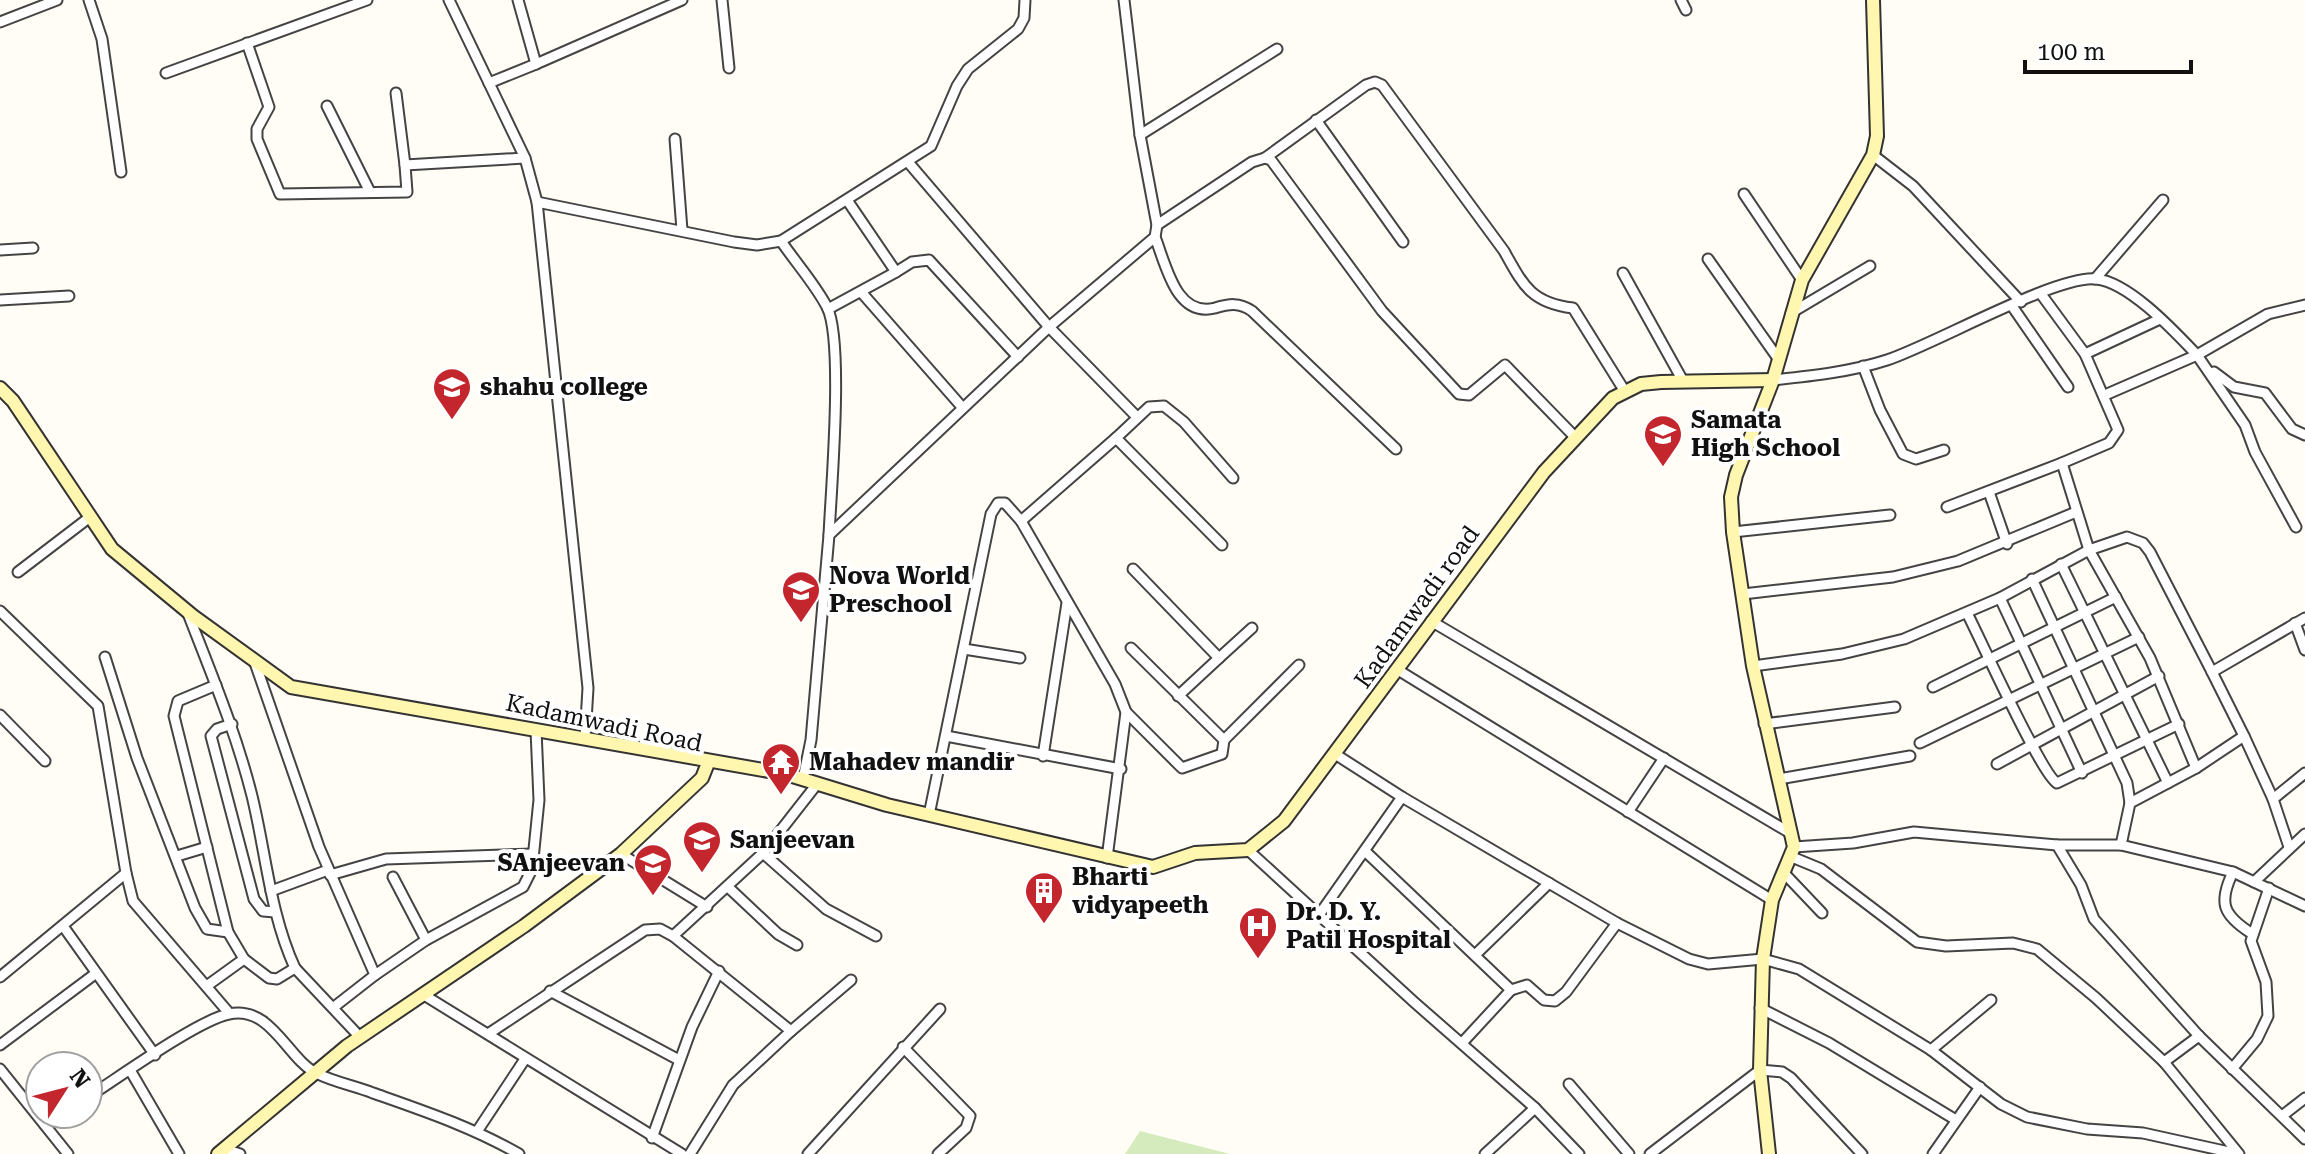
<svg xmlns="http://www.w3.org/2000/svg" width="2305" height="1154" viewBox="0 0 2305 1154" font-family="'Roboto Serif',serif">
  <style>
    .green { fill: #d5ebbd }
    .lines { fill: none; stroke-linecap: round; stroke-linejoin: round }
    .street-casing { stroke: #444; stroke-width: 13 }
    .secondary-casing { stroke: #333; stroke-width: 16 }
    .street { stroke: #fff; stroke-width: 9 }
    .secondary { stroke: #fff6b0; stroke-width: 12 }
    .labels { text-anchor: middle; stroke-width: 8; stroke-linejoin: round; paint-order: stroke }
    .poi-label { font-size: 24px; font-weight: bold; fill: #111; stroke: #fff; text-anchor: start }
    .street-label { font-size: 24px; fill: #111; stroke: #fff }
  </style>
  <rect width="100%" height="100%" fill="#fffdf5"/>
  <path class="green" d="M 1140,1131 L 1230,1154 L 1125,1154 Z"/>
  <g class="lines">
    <g class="street-casing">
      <g id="street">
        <path d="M 89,0 L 102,39 L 121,172"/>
        <path d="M 449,0 L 489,83"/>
        <path d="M 518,0 L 536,64 L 682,0"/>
        <path d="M 722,0 L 729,68"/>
        <path d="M 1681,0 L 1686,10"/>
        <path d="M 0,22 L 57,0"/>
        <path d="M 247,43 L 269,107 L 257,129 L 257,139 L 280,194 L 407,192 L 405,165 L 525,158"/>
        <path d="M 536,64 L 489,83 L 525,158 L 537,202"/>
        <path d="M 166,73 L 367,0"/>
        <path d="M 396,93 L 405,165"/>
        <path d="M 327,106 L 370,192"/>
        <path d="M 1316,120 L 1403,242"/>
        <path d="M 1140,135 L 1277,49"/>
        <path d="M 675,139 L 682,230"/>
        <path d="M 1873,155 L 1913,186 L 2021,302"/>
        <path d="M 1265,158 L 1366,85 L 1375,82 L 1382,85 L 1504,251 C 1523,285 1531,303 1573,308 L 1624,390"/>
        <path d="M 908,162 L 1049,327 L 1137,417"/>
        <path d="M 1744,194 L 1802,280"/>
        <path d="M 1157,225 L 1252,162 L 1265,158 L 1271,160 L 1382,311 L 1459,394 L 1469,395 L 1505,365 L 1574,436"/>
        <path d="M 1155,237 C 1166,265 1176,318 1215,308 C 1229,304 1239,302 1252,311 L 1396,449"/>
        <path d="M 781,241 C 796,263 815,284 827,307 C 844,341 831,490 829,535"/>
        <path d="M 0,250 L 33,248"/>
        <path d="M 1708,259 L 1779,360"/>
        <path d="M 896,272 L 912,262 L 929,260 L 1018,357"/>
        <path d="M 1623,273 L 1683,381"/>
        <path d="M 2095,279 L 2163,200"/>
        <path d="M 862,293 L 962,407"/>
        <path d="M 2041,294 L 2085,354 L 2118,430 L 2109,443 L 2062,463 L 2089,550 L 2150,658 L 2196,768"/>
        <path d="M 0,300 L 69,296"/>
        <path d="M 2012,306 L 2068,387"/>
        <path d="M 828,309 L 896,272 L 847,200"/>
        <path d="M 1791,313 L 1870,266"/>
        <path d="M 2085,354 L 2160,319"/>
        <path d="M 2197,355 L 2245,425 L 2255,452 L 2296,527"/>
        <path d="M 1863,366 L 1880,410 L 1903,454 L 1916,459 L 1944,450"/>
        <path d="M 2214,372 L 2234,387 L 2265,393 L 2292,429 L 2305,435"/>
        <path d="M 1773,380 C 1811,376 1850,372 1887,360 C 1933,345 2056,275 2096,279 C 2129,282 2175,332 2197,355 L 2268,314 L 2305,305"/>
        <path d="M 2105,395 L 2197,355"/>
        <path d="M 1116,438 L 1149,407 L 1164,406 L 1184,422 L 1233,478"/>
        <path d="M 1989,492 L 2007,544"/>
        <path d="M 1947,507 L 2062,463"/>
        <path d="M 1021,521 L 1116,438 L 1222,545"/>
        <path d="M 1733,532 L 1890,515"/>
        <path d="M 2061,564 L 2168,783"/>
        <path d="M 1133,569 L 1219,658 L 1252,628"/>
        <path d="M 18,572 L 90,517"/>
        <path d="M 2032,579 L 2127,783 L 2130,803"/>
        <path d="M 1743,594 L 1893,577 L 1958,561 L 2076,512"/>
        <path d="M 2000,598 L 2082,773"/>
        <path d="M 0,611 L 98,706 L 126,873 L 0,977"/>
        <path d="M 187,611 C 211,673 236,732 252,796 C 266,853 270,914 295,968 L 359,1036"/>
        <path d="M 1967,613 C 1981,640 2041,774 2057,783 L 2179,724"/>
        <path d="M 1431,621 L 1792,834"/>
        <path d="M 2295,623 L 2305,650"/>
        <path d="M 1131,648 L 1224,740"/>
        <path d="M 964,649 L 1020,658"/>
        <path d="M 105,657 L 137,758 L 195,908 L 207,929 L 228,932"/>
        <path d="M 254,660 L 319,847 L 375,975 L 334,1007"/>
        <path d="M 1753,666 L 1842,654 L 1904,639 L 2000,598 L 2089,550 L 2127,537 L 2143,543 L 2150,552 L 2212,672"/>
        <path d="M 1398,670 L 1772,900"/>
        <path d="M 216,685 L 178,701 L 174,716 L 228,932 L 244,959 L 269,978 L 277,979 L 295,968"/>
        <path d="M 1933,687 L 2116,597"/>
        <path d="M 1178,696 L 1219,658"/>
        <path d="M 1126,712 L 1182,768 L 1222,754 L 1224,740 L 1299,665"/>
        <path d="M 0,715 L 45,761"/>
        <path d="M 232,724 L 217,729 L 211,736 L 254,899 L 263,911 L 275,912"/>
        <path d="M 1764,724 L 1895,707"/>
        <path d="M 946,736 L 1121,769"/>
        <path d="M 2244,736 L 2273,799"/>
        <path d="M 585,738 L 588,688 L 537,202 L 734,242 L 757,245 L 781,241 L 931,146 L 957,86 L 968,69 L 1018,29 L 1024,18 L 1025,0"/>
        <path d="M 1920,743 L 2139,637"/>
        <path d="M 1043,756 L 1067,603"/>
        <path d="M 1997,764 L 2159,676"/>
        <path d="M 803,779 L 811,740 L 829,535 L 1049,327 L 1155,237 L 1157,225 L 1140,135 L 1124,0"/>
        <path d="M 1779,779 L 1910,756"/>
        <path d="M 1402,797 L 1617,923 L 1689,959 L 1708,964 L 1763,959 L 1799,969 L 1931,1050 L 2001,1104 L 2027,1117 L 2087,1129 L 2143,1133 L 2238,1154"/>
        <path d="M 1628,812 L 1664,758"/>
        <path d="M 929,815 L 991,514 L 998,503 L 1005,503 L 1021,521 L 1115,684 L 1126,712 L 1107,858"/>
        <path d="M 2057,845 L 2081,885 L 2094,919 L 2199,1036 L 2305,1139"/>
        <path d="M 2121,845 L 2130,803 L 2196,768 L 2244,736 L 2212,672 L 2305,618"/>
        <path d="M 1794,847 L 1853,843 L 1914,832 L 2057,845 L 2121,845 L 2233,872 L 2305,906"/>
        <path d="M 2289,847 L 2273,799 L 2305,773"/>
        <path d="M 1248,850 L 1414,1002 L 1535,1108 L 1579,1154"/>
        <path d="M 763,853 L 826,909 L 876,936"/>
        <path d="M 1367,853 L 1511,990 L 1462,1043"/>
        <path d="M 621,854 L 707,907"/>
        <path d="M 177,856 L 207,847"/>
        <path d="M 1792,857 L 1821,869 L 1917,942 L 1946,946 L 2013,943 L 2037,949 L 2096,998 L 2164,1062 L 2239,1154"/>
        <path d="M 2233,872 C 2218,903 2223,915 2251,933"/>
        <path d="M 126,873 L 133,901 L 229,1013"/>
        <path d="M 1784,873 L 1822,913"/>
        <path d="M 330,875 L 386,859 L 533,854"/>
        <path d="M 393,877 L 426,940"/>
        <path d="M 2254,882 L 2305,834"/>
        <path d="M 728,887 L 778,934 L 797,945"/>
        <path d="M 271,891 L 328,870"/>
        <path d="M 1319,915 L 1402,797 L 1335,754"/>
        <path d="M 63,926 L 155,1055"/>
        <path d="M 673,936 L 763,853 L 817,784"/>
        <path d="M 1475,955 L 1549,883"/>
        <path d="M 375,975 L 426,940 L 523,887 L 532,869 L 539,800 L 536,730"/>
        <path d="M 208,985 L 244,959"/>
        <path d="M 1511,990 L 1527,985 L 1544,1000 L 1555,1001 L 1566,992 L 1617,923"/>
        <path d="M 550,991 L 679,1060"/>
        <path d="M 424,995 L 682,1154"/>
        <path d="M 1760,1008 L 1829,1043 L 1956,1120"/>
        <path d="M 791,1031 L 851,980"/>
        <path d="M 488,1034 L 645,930 L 660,929 L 673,936 L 791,1031 L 733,1085 L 690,1154"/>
        <path d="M 0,1045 L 95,974"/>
        <path d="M 903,1047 L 970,1116 L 966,1128 L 938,1154"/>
        <path d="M 1931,1050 L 1991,1000"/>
        <path d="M 2164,1062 L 2199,1036"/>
        <path d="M 0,1069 L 68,1154"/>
        <path d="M 2232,1069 L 2257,1039 L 2268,1016 L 2266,982 L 2251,941 L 2269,888"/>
        <path d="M 130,1070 L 179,1154"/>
        <path d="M 1569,1084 L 1629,1154"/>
        <path d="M 88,1097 C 118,1078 198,1020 229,1014 C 271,1005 287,1058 316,1073 C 334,1082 355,1086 373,1093 C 424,1111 472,1127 519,1154"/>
        <path d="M 2282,1116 L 2305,1098"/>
        <path d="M 45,1125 L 62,1114"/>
        <path d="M 478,1130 L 525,1059"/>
        <path d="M 652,1138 L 692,1027 L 719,971"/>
        <path d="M 225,1149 L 240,1154"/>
        <path d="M 808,1154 L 940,1009"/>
        <path d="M 1485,1154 L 1535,1108"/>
        <path d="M 1650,1154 L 1760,1070 L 1782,1072 L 1791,1078 L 1862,1154"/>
        <path d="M 1933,1154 L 1980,1087"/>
      </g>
    </g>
    <g class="secondary-casing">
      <g id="secondary">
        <path d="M 0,388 L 13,401 L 112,549 L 193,616 L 291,687 L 786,774 L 887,805 L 1153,867 L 1195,853 L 1248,850 L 1284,821 L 1544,472 L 1613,398 L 1641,384 L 1661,382 L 1773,380"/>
        <path d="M 218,1154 L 347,1046 L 524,926 L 621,854 L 702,778 L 708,763"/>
        <path d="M 1769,1154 L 1760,1070 L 1763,959 L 1772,900 L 1794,847 L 1753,666 L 1733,532 L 1731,497 L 1736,475 L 1773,380 L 1802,280 L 1873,155 L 1877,136 L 1873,0"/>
      </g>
    </g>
    <use href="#street" class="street"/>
    <use href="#secondary" class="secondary"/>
  </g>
  <defs>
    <g id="university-pin" transform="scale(2)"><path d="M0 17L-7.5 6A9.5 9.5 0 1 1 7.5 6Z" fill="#c4262e" stroke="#fff"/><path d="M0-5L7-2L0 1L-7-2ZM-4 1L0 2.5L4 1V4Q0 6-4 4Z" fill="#fff"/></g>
    <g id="school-pin" transform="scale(2)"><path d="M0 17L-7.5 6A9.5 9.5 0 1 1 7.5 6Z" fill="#c4262e" stroke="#fff"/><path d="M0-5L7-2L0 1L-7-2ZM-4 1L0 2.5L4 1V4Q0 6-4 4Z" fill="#fff"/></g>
    <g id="temple-pin" transform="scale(2)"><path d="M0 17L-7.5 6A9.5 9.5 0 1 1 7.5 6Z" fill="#c4262e" stroke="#fff"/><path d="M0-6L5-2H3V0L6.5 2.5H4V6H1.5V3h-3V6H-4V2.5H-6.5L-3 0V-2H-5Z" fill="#fff"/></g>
    <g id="building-pin" transform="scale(2)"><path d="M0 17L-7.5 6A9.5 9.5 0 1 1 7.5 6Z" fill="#c4262e" stroke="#fff"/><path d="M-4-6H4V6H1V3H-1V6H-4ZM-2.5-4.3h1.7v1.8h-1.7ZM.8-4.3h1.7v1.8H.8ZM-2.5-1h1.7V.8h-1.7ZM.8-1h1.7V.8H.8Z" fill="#fff"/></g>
    <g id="hospital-pin" transform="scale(2)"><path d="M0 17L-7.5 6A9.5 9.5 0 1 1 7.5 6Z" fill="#c4262e" stroke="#fff"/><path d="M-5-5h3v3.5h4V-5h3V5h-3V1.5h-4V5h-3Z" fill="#fff"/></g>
  </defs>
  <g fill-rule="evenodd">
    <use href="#university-pin" x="452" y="387"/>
    <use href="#school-pin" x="1663" y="434"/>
    <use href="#school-pin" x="801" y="590"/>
    <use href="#temple-pin" x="781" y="762"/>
    <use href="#school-pin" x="702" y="840"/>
    <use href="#school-pin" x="653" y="863"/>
    <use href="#building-pin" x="1044" y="891"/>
    <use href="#hospital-pin" x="1258" y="926"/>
  </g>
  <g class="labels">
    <g class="poi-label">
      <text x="480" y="395">shahu college</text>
      <text x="1691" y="428">Samata<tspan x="1691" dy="28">High School</tspan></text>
      <text x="829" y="584">Nova World<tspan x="829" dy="28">Preschool</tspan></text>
      <text x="809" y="770">Mahadev mandir</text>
      <text x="730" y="848">Sanjeevan</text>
      <text x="625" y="871" text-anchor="end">SAnjeevan</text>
      <text x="1072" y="885">Bharti<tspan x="1072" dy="28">vidyapeeth</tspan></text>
      <text x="1286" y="920">Dr. D. Y.<tspan x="1286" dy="28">Patil Hospital</tspan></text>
    </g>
    <g class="street-label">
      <text transform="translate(1417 607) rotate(-54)" y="8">Kadamwadi road</text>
      <text transform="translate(604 723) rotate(12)" y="8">Kadamwadi Road</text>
    </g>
  </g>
  <g transform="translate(64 1090) rotate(54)"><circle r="38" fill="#ffffff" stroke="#a0a0a0" stroke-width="2"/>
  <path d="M0-6L14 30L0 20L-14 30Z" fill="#c4262e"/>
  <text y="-12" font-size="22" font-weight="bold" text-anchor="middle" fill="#111111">N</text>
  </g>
  <path d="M2025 60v12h166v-12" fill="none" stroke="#111111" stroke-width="4"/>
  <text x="2037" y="60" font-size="24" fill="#111111" stroke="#ffffff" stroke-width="6" paint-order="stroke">100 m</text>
</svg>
